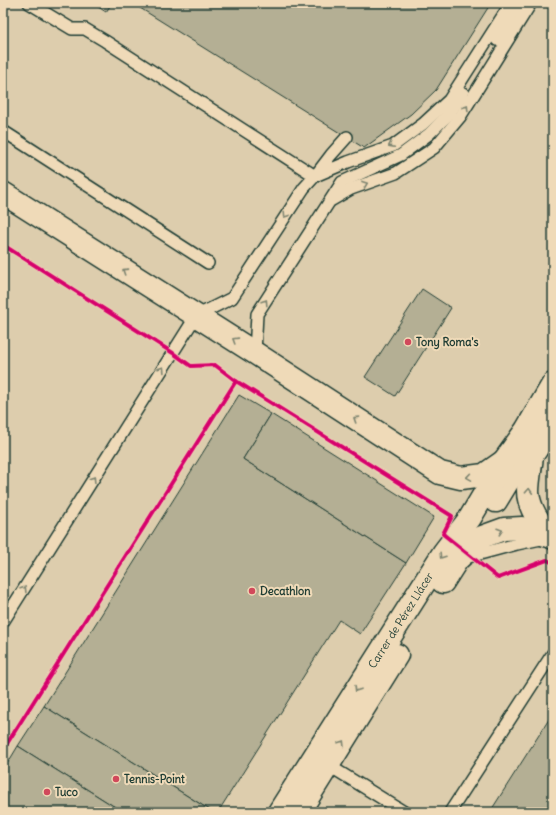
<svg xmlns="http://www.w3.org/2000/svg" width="556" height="815" viewBox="0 0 556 815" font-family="Delius,sans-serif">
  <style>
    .built { fill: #ddcdad }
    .building { fill: #b4af94; stroke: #1f3d34 }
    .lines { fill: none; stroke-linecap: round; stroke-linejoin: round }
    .service-casing { stroke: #1f3d34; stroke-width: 14 }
    .tertiary-casing { stroke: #1f3d34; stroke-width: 25 }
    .service { stroke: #efdab8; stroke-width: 11 }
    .tertiary { stroke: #efdab8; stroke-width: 22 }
    .cycleway-casing { stroke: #efdab8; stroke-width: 6 }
    .cycleway { stroke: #d6006c; stroke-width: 4 }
    .oneway { stroke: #7d846f }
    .poi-dot { fill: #d1495b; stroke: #efdab8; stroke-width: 1.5 }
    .labels { text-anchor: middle; stroke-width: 4; stroke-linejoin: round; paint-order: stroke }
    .poi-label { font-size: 11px; font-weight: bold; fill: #1f3d34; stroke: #efdab8; text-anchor: start }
    .street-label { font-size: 11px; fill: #1f3d34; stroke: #efdab8 }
  </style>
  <rect width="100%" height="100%" fill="#efdab8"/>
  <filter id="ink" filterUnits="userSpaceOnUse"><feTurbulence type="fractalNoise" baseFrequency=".025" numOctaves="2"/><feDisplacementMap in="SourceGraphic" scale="8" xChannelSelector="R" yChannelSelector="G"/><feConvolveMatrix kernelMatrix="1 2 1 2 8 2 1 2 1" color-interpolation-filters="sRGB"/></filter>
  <g filter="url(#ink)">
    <rect class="built" x="3" y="3" width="550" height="809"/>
    <g class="building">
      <path d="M 92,3 L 112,3 L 106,12 Z"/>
      <path d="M 132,3 L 491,3 L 436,90 L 411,114 L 364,148 Z"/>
      <path d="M 422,289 L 451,308 L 395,396 L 365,377 Z"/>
      <path d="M 239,395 L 271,414 L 243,459 L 406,563 L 360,634 L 339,620 L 218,812 L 213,812 L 44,706 Z"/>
      <path d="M 271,414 L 434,517 L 406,563 L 243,459 Z"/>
      <path d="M 553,696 L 553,706 L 549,703 Z"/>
      <path d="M 44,706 L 213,812 L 123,812 L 18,746 Z"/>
      <path d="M 553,713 L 553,812 L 490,812 Z"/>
      <path d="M 18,746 L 123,812 L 3,812 L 3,771 Z"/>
    </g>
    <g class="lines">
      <g class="service-casing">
        <g id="service">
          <path d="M 29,3 L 72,29 L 85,29 L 105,41 L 315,176 L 331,155 L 347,137"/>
          <path d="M 497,40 L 520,3"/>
          <path d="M 3,131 L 208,263"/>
          <path d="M 332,200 L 351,189 L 396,173 L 434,148 L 460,117 L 531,3"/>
          <path d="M 255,353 L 257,314 L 342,182 L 401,155 L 429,134 L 450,113 L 463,93"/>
          <path d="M 538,421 L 553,410"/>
          <path d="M 465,558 L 517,544 L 541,539"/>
          <path d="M 3,622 L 196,316 L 232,298 L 304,188 L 315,176 L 348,162 L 393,146 L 423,124 L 449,100 L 511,3"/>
          <path d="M 328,765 L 404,812"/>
          <path d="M 450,812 L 553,653"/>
        </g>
      </g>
      <g class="tertiary-casing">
        <g id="tertiary">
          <path d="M 3,193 L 255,353 L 440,473 L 461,478 L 484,475 L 504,461"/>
          <path d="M 532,456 C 531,467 526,490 529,499 C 532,512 543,530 553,538"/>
          <path d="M 496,501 L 510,478 L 532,456 L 553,424"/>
          <path d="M 443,582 L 457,560 L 482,537 L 504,529 L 522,528 L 552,537"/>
          <path id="s1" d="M 279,812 L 444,552 L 470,518 L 504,461 L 526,430 L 553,384"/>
          <path d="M 299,812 L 397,655"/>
        </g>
      </g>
      <use href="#service" class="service"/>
      <use href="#tertiary" class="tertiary"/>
      <g class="cycleway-casing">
        <g id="cycleway">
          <path d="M 3,245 L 173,353 L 191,366 L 215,365 L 236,381 L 452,516 L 443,534 L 498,578 L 547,560 L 553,563"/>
          <path d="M 3,750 L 236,381"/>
        </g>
      </g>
      <use href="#cycleway" class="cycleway"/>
    </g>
    <defs><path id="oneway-chevron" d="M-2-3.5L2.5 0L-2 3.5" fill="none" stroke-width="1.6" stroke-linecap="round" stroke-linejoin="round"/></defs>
    <g class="oneway">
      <use href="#oneway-chevron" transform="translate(466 108) rotate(-58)"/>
      <use href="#oneway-chevron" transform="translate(391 145) rotate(154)"/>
      <use href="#oneway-chevron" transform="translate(365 184) rotate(-20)"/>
      <use href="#oneway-chevron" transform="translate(286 215) rotate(123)"/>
      <use href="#oneway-chevron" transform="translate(125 271) rotate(-147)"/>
      <use href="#oneway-chevron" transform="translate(265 302) rotate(-57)"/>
      <use href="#oneway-chevron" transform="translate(235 340) rotate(-148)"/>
      <use href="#oneway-chevron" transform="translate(162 369) rotate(-58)"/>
      <use href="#oneway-chevron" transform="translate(356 419) rotate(-147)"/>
      <use href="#oneway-chevron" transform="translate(469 477) rotate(171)"/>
      <use href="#oneway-chevron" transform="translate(93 479) rotate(-58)"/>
      <use href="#oneway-chevron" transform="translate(529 491) rotate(-87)"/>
      <use href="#oneway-chevron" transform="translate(500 531) rotate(-18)"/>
      <use href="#oneway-chevron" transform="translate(442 556) rotate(123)"/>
      <use href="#oneway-chevron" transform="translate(24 589) rotate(-58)"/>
      <use href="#oneway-chevron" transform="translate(357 689) rotate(122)"/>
      <use href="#oneway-chevron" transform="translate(342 743) rotate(-58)"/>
    </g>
  </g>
  <g class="poi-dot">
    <circle cx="408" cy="342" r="4"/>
    <circle cx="252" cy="591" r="4"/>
    <circle cx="116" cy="779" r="4"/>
    <circle cx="47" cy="792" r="4"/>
  </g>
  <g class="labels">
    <g class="poi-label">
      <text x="416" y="346">Tony Roma's</text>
      <text x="260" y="595">Decathlon</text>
      <text x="124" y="783">Tennis-Point</text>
      <text x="55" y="796">Tuco</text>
    </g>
    <g class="street-label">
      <text dy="4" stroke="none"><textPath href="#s1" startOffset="227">Carrer de Pérez Llácer</textPath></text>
    </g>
  </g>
  <rect width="556" height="815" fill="none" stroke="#efdab8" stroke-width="16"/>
  <rect x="8" y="8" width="540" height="799" fill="none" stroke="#1f3d34" stroke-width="1.5" filter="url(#ink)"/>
</svg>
